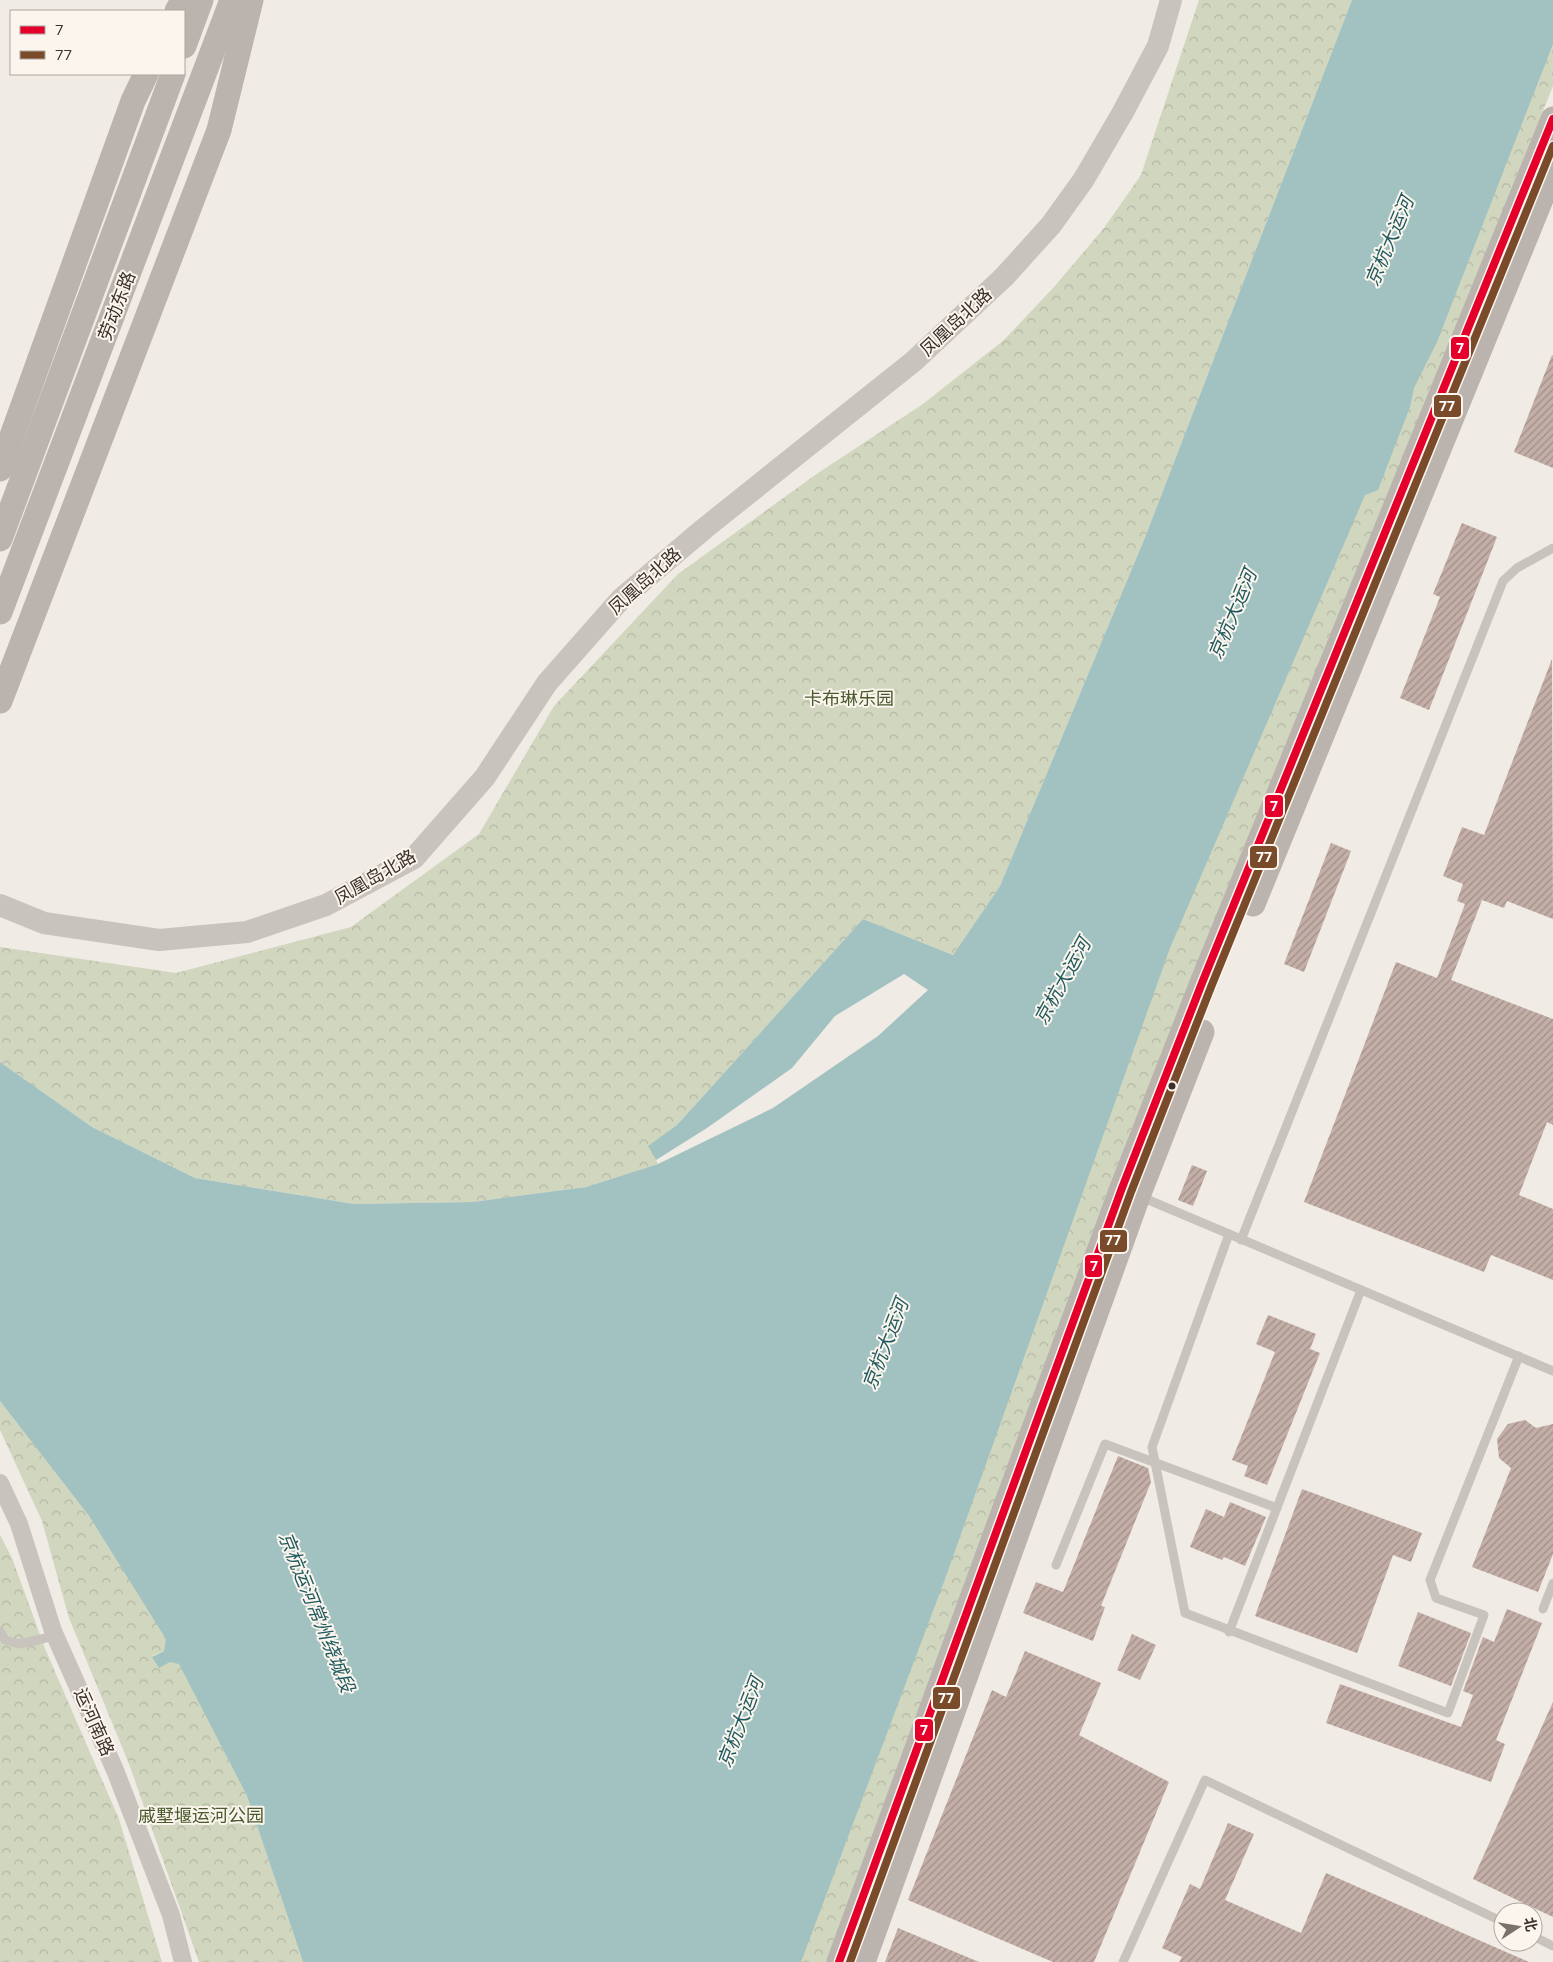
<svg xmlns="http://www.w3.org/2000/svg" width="1553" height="1962" viewBox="0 0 1553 1962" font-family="'Open Sans','Noto Sans SC',sans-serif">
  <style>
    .park { fill: url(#park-crowns) }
    .water { fill: #a1c2c1 }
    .building { fill: url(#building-hatch) }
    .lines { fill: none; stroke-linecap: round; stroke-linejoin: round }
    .service { stroke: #c9c3be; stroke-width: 9 }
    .minor { stroke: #c9c3be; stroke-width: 18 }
    .tertiary { stroke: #c9c3be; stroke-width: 22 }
    .secondary { stroke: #bab3ae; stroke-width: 25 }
    .bus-1-casing { stroke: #fbf5ee; stroke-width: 11 }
    .bus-2-casing { stroke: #fbf5ee; stroke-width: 11 }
    .bus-1 { stroke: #e4002b; stroke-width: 8 }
    .bus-2 { stroke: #7a4b2a; stroke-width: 8 }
    .bus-dot { fill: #3b302b; stroke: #fbf5ee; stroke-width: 2 }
    .labels { text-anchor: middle; stroke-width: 4; stroke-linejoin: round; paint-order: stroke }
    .street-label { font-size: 18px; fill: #3b302b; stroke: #fbf5ee }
    .park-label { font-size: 18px; fill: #4a5a2e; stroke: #fbf5ee }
    .water-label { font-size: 19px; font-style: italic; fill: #1f5a5e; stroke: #fbf5ee }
    .line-badge { stroke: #fbf5ee; stroke-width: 2 }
    .badge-label { font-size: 14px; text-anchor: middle; font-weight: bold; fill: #fff }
  </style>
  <defs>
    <pattern id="park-crowns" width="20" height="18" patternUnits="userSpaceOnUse" patternTransform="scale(1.25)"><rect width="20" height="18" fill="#d1d6bf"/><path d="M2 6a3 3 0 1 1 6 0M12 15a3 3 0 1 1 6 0" fill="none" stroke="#b4b8a4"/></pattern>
    <pattern id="building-hatch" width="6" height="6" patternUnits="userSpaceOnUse" patternTransform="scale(1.25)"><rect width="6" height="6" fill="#c3afa7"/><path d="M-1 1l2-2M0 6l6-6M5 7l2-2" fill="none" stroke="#a08f88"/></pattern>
  </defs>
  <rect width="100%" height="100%" fill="#f0ebe5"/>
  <g class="park">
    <path d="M 1199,0 L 1352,0 L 1146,535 L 1000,886 L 953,955 L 863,919 L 677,1125 L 649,1146 L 658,1164 L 586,1187 L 473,1202 L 354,1204 L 195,1178 L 92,1127 L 0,1062 L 0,947 L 176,973 L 351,927 L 479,834 L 554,706 L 678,574 L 818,473 L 923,404 L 1004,340 L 1054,287 L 1104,228 L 1141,175 Z"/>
    <path d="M 1553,10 L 1553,86 L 1196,969 L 831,1962 L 780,1962 L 1162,960 Z"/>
    <path d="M 0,1401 L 89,1516 L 167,1639 L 164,1651 L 152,1656 L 179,1663 L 247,1796 L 303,1962 L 199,1962 L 129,1764 L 69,1618 L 42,1521 L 0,1430 Z"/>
    <path d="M 0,1535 L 12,1558 L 46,1651 L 119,1819 L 162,1962 L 0,1962 Z"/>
  </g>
  <path class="water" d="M 1352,0 L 1553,0 L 1553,44 L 1437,342 L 1414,388 L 1410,407 L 1378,490 L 1365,495 L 1170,948 L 945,1579 L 801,1962 L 303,1962 L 247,1796 L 179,1664 L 170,1662 L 159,1668 L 152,1657 L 164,1651 L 166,1639 L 89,1516 L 0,1401 L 0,1062 L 92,1127 L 195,1178 L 354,1204 L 473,1202 L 586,1187 L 658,1164 L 773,1108 L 878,1036 L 928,990 L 904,974 L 835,1016 L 792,1068 L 707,1128 L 656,1160 L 648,1146 L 677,1125 L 863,919 L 953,955 L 1000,886 L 1146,535 Z"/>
  <g class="building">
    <path d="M 1552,355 L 1553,356 L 1553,468 L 1514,452 Z"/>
    <path d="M 1462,523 L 1497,537 L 1429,710 L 1400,698 L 1440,597 L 1433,594 Z"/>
    <path d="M 1552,659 L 1553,919 L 1507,901 L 1504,908 L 1482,900 L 1451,980 L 1553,1019 L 1553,1125 L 1547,1122 L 1519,1195 L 1553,1209 L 1553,1280 L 1491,1255 L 1484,1272 L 1304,1202 L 1396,962 L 1437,978 L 1465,904 L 1457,901 L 1463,884 L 1443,876 L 1462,827 L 1484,835 Z"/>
    <path d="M 1331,843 L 1351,851 L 1304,972 L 1284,964 Z"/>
    <path d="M 1192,1165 L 1207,1171 L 1193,1206 L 1178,1200 Z"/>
    <path d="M 1268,1315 L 1316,1334 L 1310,1349 L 1320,1353 L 1267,1485 L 1244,1476 L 1248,1466 L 1232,1460 L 1275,1352 L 1256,1344 Z"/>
    <path d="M 1525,1420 L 1536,1428 L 1553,1424 L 1553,1554 L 1538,1592 L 1472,1567 L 1511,1468 L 1499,1458 L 1497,1439 L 1508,1424 Z"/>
    <path d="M 1118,1456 L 1148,1468 L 1151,1482 L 1101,1606 L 1105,1607 L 1093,1641 L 1023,1613 L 1036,1582 L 1063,1592 Z"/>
    <path d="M 1302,1489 L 1422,1533 L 1411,1562 L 1393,1555 L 1357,1653 L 1255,1616 Z"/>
    <path d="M 1230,1502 L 1266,1517 L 1245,1566 L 1224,1557 L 1222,1560 L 1190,1547 L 1206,1509 L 1224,1517 Z"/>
    <path d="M 1507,1609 L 1542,1623 L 1496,1740 L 1505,1744 L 1491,1782 L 1326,1723 L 1340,1684 L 1461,1727 L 1473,1695 L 1463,1691 L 1483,1637 L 1494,1642 Z"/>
    <path d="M 1418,1612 L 1471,1633 L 1451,1686 L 1398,1666 Z"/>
    <path d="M 1132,1634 L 1156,1645 L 1140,1680 L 1117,1670 Z"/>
    <path d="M 1025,1651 L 1101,1683 L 1079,1735 L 1169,1782 L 1094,1962 L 1053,1962 L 908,1900 L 992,1690 L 1006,1697 Z"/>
    <path d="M 1553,1702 L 1553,1917 L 1473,1879 Z"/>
    <path d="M 1228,1823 L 1254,1834 L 1225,1900 L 1301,1933 L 1326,1873 L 1529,1962 L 1179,1962 L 1182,1957 L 1162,1948 L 1190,1884 L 1200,1889 Z"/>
    <path d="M 898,1928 L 979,1962 L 885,1962 Z"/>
  </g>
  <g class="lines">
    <g class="service">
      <path d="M 1139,1196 L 1553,1371"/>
      <path d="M 1229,1234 L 1152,1447 L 1185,1613 L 1448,1713 L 1484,1615 L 1436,1598 L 1430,1580 L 1519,1356"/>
      <path d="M 1241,1240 L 1503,581 L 1517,568 L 1553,548"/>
      <path d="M 1056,1565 L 1105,1444 L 1277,1508"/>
      <path d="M 1543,1609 L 1553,1583"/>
      <path d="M 0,1631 L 5,1640 L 19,1644 L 55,1636"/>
      <path d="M 1229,1632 L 1361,1290"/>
      <path d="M 1533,1936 L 1553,1946"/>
      <path d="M 1123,1962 L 1205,1780 L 1503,1922"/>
    </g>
    <path class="minor" d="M 0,1483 L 19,1524 L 53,1631 L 115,1770 L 171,1915 L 183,1962"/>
    <path class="tertiary" d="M 0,905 L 44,923 L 159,940 L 247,932 L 326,905 L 414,858 L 485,777 L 547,683 L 621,599 L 705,528 L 914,361 L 1004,277 L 1051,225 L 1084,179 L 1123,112 L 1158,46 L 1171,0"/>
    <g class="secondary">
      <path d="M 177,11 L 183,0"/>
      <path d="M 184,46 L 201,0"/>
      <path d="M 0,469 L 133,101 L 146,74"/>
      <path d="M 0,539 L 173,74"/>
      <path d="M 0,612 L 232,0"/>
      <path d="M 0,701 L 219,130 L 251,0"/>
      <path d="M 1253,904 L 1553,170"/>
      <path d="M 839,1962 L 1122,1188 L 1202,983 L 1553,119"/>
      <path d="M 863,1962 L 1138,1196 L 1202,1032"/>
    </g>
    <g class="bus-1-casing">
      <path id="bus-1" d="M 839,1962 L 1122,1188 L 1202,983 L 1553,119"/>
    </g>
    <g class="bus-2-casing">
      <path id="bus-2" d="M 850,1962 L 1131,1192 L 1211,987 L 1553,146"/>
    </g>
    <use href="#bus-1" class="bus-1"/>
    <use href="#bus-2" class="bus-2"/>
  </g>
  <circle class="bus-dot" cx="1172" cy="1086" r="4.5"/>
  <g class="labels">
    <g class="street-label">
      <text transform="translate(117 306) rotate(-69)" y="6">劳动东路</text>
      <text transform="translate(956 322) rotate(-43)" y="6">凤凰岛北路</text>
      <text transform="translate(645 581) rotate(-42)" y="6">凤凰岛北路</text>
      <text transform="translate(375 877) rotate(-30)" y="6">凤凰岛北路</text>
      <text transform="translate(94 1722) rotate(66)" y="6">运河南路</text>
    </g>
    <g class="park-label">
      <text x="849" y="705">卡布琳乐园</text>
      <text x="201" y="1822">戚墅堰运河公园</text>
    </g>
    <g class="water-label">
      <text transform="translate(1389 241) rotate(-67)" y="7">京杭大运河</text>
      <text transform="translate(1232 614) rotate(-67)" y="7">京杭大运河</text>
      <text transform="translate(1062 981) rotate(-61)" y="7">京杭大运河</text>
      <text transform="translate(885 1344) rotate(-69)" y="7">京杭大运河</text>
      <text transform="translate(317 1612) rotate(68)" y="7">京杭运河常州绕城段</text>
      <text transform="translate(740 1722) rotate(-69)" y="7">京杭大运河</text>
    </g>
  </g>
  <g class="line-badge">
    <rect x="1450" y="336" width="20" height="24" rx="5" fill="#e4002b"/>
    <rect x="1433" y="394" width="29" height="24" rx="5" fill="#7a4b2a"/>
    <rect x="1264" y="794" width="20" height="24" rx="5" fill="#e4002b"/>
    <rect x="1249" y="845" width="29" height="24" rx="5" fill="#7a4b2a"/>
    <rect x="1099" y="1229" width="29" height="24" rx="5" fill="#7a4b2a"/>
    <rect x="1084" y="1254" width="19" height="24" rx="5" fill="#e4002b"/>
    <rect x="932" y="1686" width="29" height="24" rx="5" fill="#7a4b2a"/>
    <rect x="914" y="1718" width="20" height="24" rx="5" fill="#e4002b"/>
  </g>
  <g class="badge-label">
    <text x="1460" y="353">7</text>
    <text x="1447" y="411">77</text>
    <text x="1274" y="811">7</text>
    <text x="1264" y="862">77</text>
    <text x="1113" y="1245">77</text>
    <text x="1094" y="1271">7</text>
    <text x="946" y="1703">77</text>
    <text x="924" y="1735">7</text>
  </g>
  <rect x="10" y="10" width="175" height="65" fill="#fbf5ee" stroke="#aea6a0"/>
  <rect x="20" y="26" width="25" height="8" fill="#e4002b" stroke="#aea6a0"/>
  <text x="55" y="35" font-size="15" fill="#3b302b">7</text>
  <rect x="20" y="51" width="25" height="8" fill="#7a4b2a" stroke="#aea6a0"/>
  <text x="55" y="60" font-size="15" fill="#3b302b">77</text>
  <g transform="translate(1518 1927) rotate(78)"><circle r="24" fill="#fbf5ee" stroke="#aea6a0"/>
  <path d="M0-4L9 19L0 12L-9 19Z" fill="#7a716c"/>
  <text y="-8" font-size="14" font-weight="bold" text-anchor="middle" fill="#3b302b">北</text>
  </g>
</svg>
